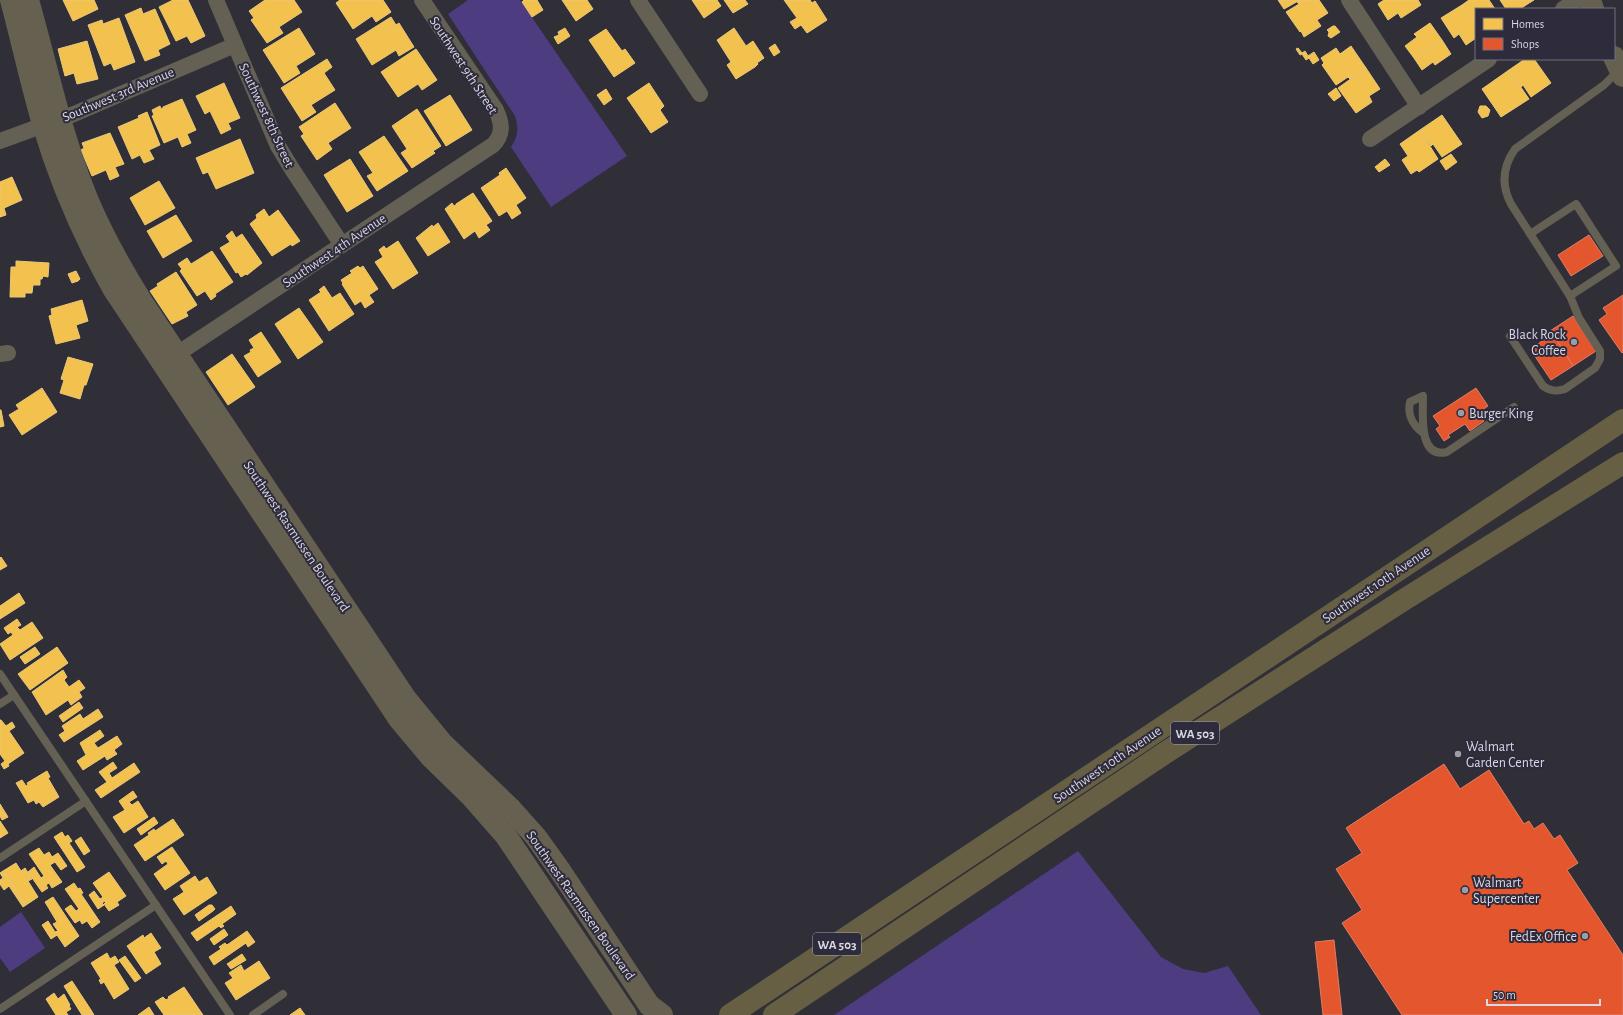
<svg xmlns="http://www.w3.org/2000/svg" width="1623" height="1015" viewBox="0 0 1623 1015" font-family="'Alegreya Sans',sans-serif">
  <style>
    .green { fill: #4d3c80 }
    .homes { fill: #f2c14e; stroke: #eac87a }
    .shops { fill: #e4572e; stroke: #e07d64 }
    .lines { fill: none; stroke-linecap: round; stroke-linejoin: round }
    .lane { stroke: #646053; stroke-width: 8 }
    .street { stroke: #646053; stroke-width: 16 }
    .secondary { stroke: #656050; stroke-width: 22 }
    .highway { stroke: #665f43; stroke-width: 22 }
    .poi-dot { fill: #9d9ca6; stroke: #2d2b3c; stroke-width: 1.5 }
    .labels { text-anchor: middle; stroke-width: 4; stroke-linejoin: round; paint-order: stroke }
    .shield { fill: #2d2b3c; stroke: #a5a3b0; stroke-width: 1 }
    .shield-label { font-size: 13px; font-weight: bold; fill: #d8d7e2 }
    .street-label { font-size: 14px; fill: #d8d7e2; stroke: #2d2b3c }
    .poi-label { font-size: 14px; fill: #d8d7e2; stroke: #2d2b3c; text-anchor: start }
  </style>
  <rect width="100%" height="100%" fill="#302f38"/>
  <g class="green">
    <path d="M 468,0 L 520,0 L 627,156 L 551,207 L 511,147 C 518,137 519,128 515,116 L 448,14 Z"/>
    <path d="M 1078,851 L 1161,957 L 1183,969 L 1204,973 L 1228,966 L 1261,1015 L 834,1015 Z"/>
    <path d="M 21,912 L 45,948 L 10,972 L 0,958 L 0,927 Z"/>
  </g>
  <g class="homes">
    <path d="M 63,0 L 94,0 L 98,9 L 73,21 Z"/>
    <path d="M 173,0 L 188,0 L 205,36 L 191,43 L 187,36 L 176,41 L 159,7 Z"/>
    <path d="M 265,0 L 294,0 L 302,12 L 279,27 L 283,33 L 267,43 L 251,20 L 254,18 L 249,11 Z"/>
    <path d="M 340,0 L 383,0 L 391,12 L 376,22 L 372,16 L 353,29 L 336,3 Z"/>
    <path d="M 524,0 L 537,0 L 543,10 L 532,17 L 522,2 Z"/>
    <path d="M 562,0 L 587,0 L 593,9 L 576,21 Z"/>
    <path d="M 692,0 L 717,0 L 721,6 L 704,18 Z"/>
    <path d="M 724,0 L 745,0 L 748,4 L 733,13 Z"/>
    <path d="M 784,0 L 810,0 L 812,3 L 815,1 L 827,20 L 807,33 L 801,25 L 795,29 L 790,22 L 797,18 Z"/>
    <path d="M 1278,0 L 1300,0 L 1284,9 Z"/>
    <path d="M 1300,0 L 1319,0 L 1328,13 L 1317,20 L 1321,26 L 1304,37 L 1301,31 L 1300,32 L 1286,12 L 1299,4 L 1297,2 Z"/>
    <path d="M 1384,0 L 1418,0 L 1421,5 L 1401,18 L 1398,13 L 1388,20 L 1378,4 Z"/>
    <path d="M 1469,0 L 1489,0 L 1495,9 L 1476,9 L 1476,26 L 1462,5 Z"/>
    <path d="M 1500,0 L 1523,0 L 1526,5 L 1520,9 L 1506,9 Z"/>
    <path d="M 1523,0 L 1534,0 L 1526,5 Z"/>
    <path d="M 1462,5 L 1476,26 L 1476,38 L 1466,45 L 1459,34 L 1454,38 L 1441,18 Z"/>
    <path d="M 141,8 L 143,14 L 155,9 L 170,44 L 158,50 L 160,55 L 145,61 L 125,15 Z"/>
    <path d="M 391,17 L 396,25 L 399,23 L 414,47 L 399,56 L 396,50 L 372,65 L 356,39 Z"/>
    <path d="M 119,18 L 135,62 L 114,70 L 111,63 L 104,66 L 88,25 L 102,20 L 103,24 Z"/>
    <path d="M 1430,23 L 1442,40 L 1414,58 L 1405,46 L 1417,37 L 1414,34 Z"/>
    <path d="M 1333,26 L 1335,26 L 1340,32 L 1331,38 L 1328,36 L 1329,32 L 1327,30 Z"/>
    <path d="M 299,28 L 315,54 L 296,66 L 300,73 L 284,83 L 263,50 Z"/>
    <path d="M 565,28 L 570,36 L 558,44 L 554,37 L 559,35 L 558,32 Z"/>
    <path d="M 734,28 L 746,46 L 753,41 L 764,58 L 757,63 L 758,64 L 755,67 L 736,79 L 727,65 L 731,62 L 717,40 Z"/>
    <path d="M 606,29 L 622,51 L 625,49 L 635,63 L 614,77 L 589,40 Z"/>
    <path d="M 1442,40 L 1451,54 L 1435,65 L 1433,62 L 1422,70 L 1414,58 Z"/>
    <path d="M 87,41 L 98,79 L 77,84 L 74,73 L 65,76 L 58,49 Z"/>
    <path d="M 775,44 L 780,52 L 774,56 L 769,48 Z"/>
    <path d="M 1351,46 L 1366,68 L 1350,79 L 1348,77 L 1336,85 L 1322,65 L 1324,63 L 1321,58 L 1336,48 L 1340,54 Z"/>
    <path d="M 1298,48 L 1302,53 L 1305,51 L 1308,56 L 1314,52 L 1319,60 L 1313,64 L 1309,58 L 1306,60 L 1302,54 L 1300,55 L 1296,49 Z"/>
    <path d="M 416,49 L 437,80 L 422,90 L 418,84 L 398,97 L 381,72 Z"/>
    <path d="M 327,59 L 332,67 L 324,73 L 335,90 L 311,105 L 316,112 L 302,121 L 281,88 Z"/>
    <path d="M 1525,59 L 1534,59 L 1551,83 L 1531,97 L 1523,85 L 1521,87 L 1509,70 Z"/>
    <path d="M 1366,68 L 1380,89 L 1369,96 L 1372,102 L 1356,113 L 1338,88 Z"/>
    <path d="M 1509,70 L 1529,99 L 1501,117 L 1482,89 Z"/>
    <path d="M 224,83 L 240,118 L 228,123 L 231,129 L 221,134 L 210,111 L 205,114 L 196,96 Z"/>
    <path d="M 649,83 L 664,106 L 660,110 L 668,122 L 651,133 L 627,98 Z"/>
    <path d="M 1336,88 L 1341,96 L 1334,101 L 1328,94 Z"/>
    <path d="M 606,89 L 612,99 L 604,105 L 597,95 Z"/>
    <path d="M 450,95 L 472,130 L 446,146 L 424,111 Z"/>
    <path d="M 182,99 L 196,130 L 187,134 L 191,143 L 182,147 L 178,137 L 164,143 L 152,116 L 154,115 L 152,110 L 160,106 L 161,109 L 163,108 L 163,107 Z"/>
    <path d="M 335,103 L 351,128 L 328,143 L 332,149 L 317,160 L 301,136 L 304,134 L 299,127 Z"/>
    <path d="M 1480,106 L 1486,106 L 1490,110 L 1488,116 L 1482,118 L 1478,112 Z"/>
    <path d="M 417,109 L 441,146 L 433,151 L 435,153 L 412,168 L 401,153 L 407,149 L 392,126 Z"/>
    <path d="M 147,112 L 160,145 L 149,150 L 154,159 L 144,163 L 140,155 L 132,159 L 118,127 L 139,118 L 138,116 Z"/>
    <path d="M 1442,115 L 1462,144 L 1442,157 L 1433,144 L 1431,146 L 1420,130 Z"/>
    <path d="M 1420,130 L 1438,159 L 1419,172 L 1417,170 L 1411,174 L 1402,160 L 1408,156 L 1400,144 Z"/>
    <path d="M 110,133 L 124,164 L 115,167 L 119,176 L 110,180 L 106,170 L 92,176 L 81,150 L 84,148 L 82,143 Z"/>
    <path d="M 384,136 L 408,171 L 377,191 L 367,176 L 373,173 L 359,152 Z"/>
    <path d="M 240,139 L 254,173 L 216,189 L 208,172 L 203,174 L 196,158 Z"/>
    <path d="M 1451,154 L 1457,162 L 1446,170 L 1440,161 Z"/>
    <path d="M 350,159 L 373,196 L 347,212 L 324,175 Z"/>
    <path d="M 1385,159 L 1390,165 L 1379,172 L 1375,167 Z"/>
    <path d="M 506,168 L 526,198 L 516,205 L 521,213 L 512,219 L 507,211 L 499,216 L 481,188 L 500,175 L 499,173 Z"/>
    <path d="M 12,177 L 22,200 L 4,208 L 6,215 L 0,217 L 0,182 Z"/>
    <path d="M 159,181 L 175,208 L 145,225 L 130,198 Z"/>
    <path d="M 473,193 L 492,221 L 486,225 L 490,230 L 479,238 L 475,231 L 464,239 L 445,209 L 452,203 L 454,206 L 456,205 L 456,204 Z"/>
    <path d="M 264,209 L 269,217 L 278,210 L 300,241 L 292,246 L 291,244 L 272,256 L 250,224 L 257,218 L 256,215 Z"/>
    <path d="M 176,215 L 192,241 L 163,258 L 147,231 Z"/>
    <path d="M 438,223 L 450,242 L 428,256 L 416,238 L 432,225 L 433,227 Z"/>
    <path d="M 232,231 L 236,238 L 242,234 L 262,263 L 247,275 L 246,274 L 241,277 L 238,272 L 236,273 L 220,248 L 230,242 L 226,236 Z"/>
    <path d="M 398,241 L 418,273 L 393,289 L 375,262 L 383,257 L 379,250 L 384,246 L 386,249 Z"/>
    <path d="M 212,251 L 233,282 L 215,294 L 216,296 L 211,300 L 205,291 L 197,296 L 180,271 L 182,269 L 178,264 L 187,258 L 191,264 Z"/>
    <path d="M 16,261 L 49,263 L 48,277 L 43,276 L 42,279 L 40,279 L 40,285 L 33,285 L 32,293 L 25,293 L 25,297 L 10,297 L 11,267 L 16,267 Z"/>
    <path d="M 358,266 L 360,268 L 363,266 L 378,289 L 369,295 L 374,302 L 365,308 L 361,301 L 355,305 L 342,284 L 343,283 L 341,280 L 352,273 L 350,271 Z"/>
    <path d="M 76,271 L 80,279 L 78,281 L 72,283 L 68,274 Z"/>
    <path d="M 176,272 L 197,305 L 186,312 L 188,316 L 172,324 L 150,291 L 158,286 L 157,284 Z"/>
    <path d="M 324,286 L 332,298 L 340,293 L 354,314 L 329,331 L 309,300 L 321,292 L 319,290 Z"/>
    <path d="M 82,300 L 88,321 L 76,325 L 80,338 L 56,344 L 49,316 L 52,315 L 51,309 Z"/>
    <path d="M 299,308 L 323,342 L 298,359 L 275,324 Z"/>
    <path d="M 261,332 L 281,362 L 258,377 L 244,356 L 251,352 L 250,350 L 254,348 L 249,340 Z"/>
    <path d="M 232,354 L 255,387 L 228,405 L 206,372 Z"/>
    <path d="M 68,357 L 93,364 L 86,385 L 84,385 L 80,399 L 60,393 L 64,380 L 61,379 Z"/>
    <path d="M 42,388 L 57,412 L 22,435 L 9,415 L 19,409 L 16,405 Z"/>
    <path d="M 0,410 L 1,410 L 4,426 L 0,427 Z"/>
    <path d="M 1,557 L 7,566 L 0,570 L 0,558 Z"/>
    <path d="M 19,593 L 25,603 L 0,619 L 0,606 Z"/>
    <path d="M 17,619 L 21,625 L 17,627 L 20,630 L 32,622 L 43,638 L 10,660 L 0,644 L 13,635 L 11,632 L 8,634 L 4,628 Z"/>
    <path d="M 35,647 L 40,654 L 25,664 L 20,657 Z"/>
    <path d="M 57,647 L 68,663 L 30,690 L 18,674 Z"/>
    <path d="M 63,670 L 67,677 L 64,680 L 69,687 L 79,680 L 85,688 L 79,692 L 82,697 L 71,705 L 68,700 L 46,715 L 32,692 Z"/>
    <path d="M 79,702 L 83,708 L 63,722 L 59,716 Z"/>
    <path d="M 98,709 L 103,717 L 64,742 L 59,735 L 65,731 L 62,726 L 80,714 L 83,719 Z"/>
    <path d="M 0,720 L 1,720 L 6,726 L 12,722 L 15,727 L 9,731 L 24,753 L 8,764 L 9,766 L 4,769 L 1,764 L 5,761 L 0,754 Z"/>
    <path d="M 100,730 L 104,736 L 94,743 L 98,748 L 117,736 L 122,744 L 114,750 L 117,754 L 107,760 L 105,756 L 83,770 L 77,761 L 86,755 L 80,743 Z"/>
    <path d="M 113,762 L 117,768 L 109,773 L 112,778 L 134,763 L 140,772 L 101,798 L 95,790 L 107,782 L 99,772 Z"/>
    <path d="M 47,771 L 50,777 L 48,778 L 59,797 L 43,807 L 39,802 L 36,804 L 34,800 L 28,803 L 16,783 L 22,780 L 26,786 L 28,785 L 27,783 Z"/>
    <path d="M 133,791 L 137,797 L 129,802 L 132,805 L 138,801 L 148,817 L 124,833 L 113,817 L 125,810 L 119,801 Z"/>
    <path d="M 0,804 L 8,817 L 2,820 L 0,816 Z"/>
    <path d="M 154,817 L 158,823 L 141,835 L 137,829 Z"/>
    <path d="M 173,819 L 184,835 L 145,861 L 134,845 L 149,835 L 148,833 L 154,829 L 155,831 Z"/>
    <path d="M 0,821 L 8,833 L 0,838 Z"/>
    <path d="M 62,832 L 65,837 L 68,835 L 72,841 L 69,843 L 85,867 L 77,872 L 54,837 Z"/>
    <path d="M 81,837 L 90,851 L 84,855 L 75,841 Z"/>
    <path d="M 172,847 L 190,873 L 165,890 L 154,874 L 168,864 L 166,861 L 162,864 L 157,857 Z"/>
    <path d="M 39,848 L 44,855 L 49,852 L 52,857 L 58,853 L 67,866 L 61,870 L 55,862 L 50,865 L 62,882 L 52,888 L 49,883 L 46,885 L 48,888 L 42,892 L 28,872 L 34,867 L 41,878 L 44,876 L 29,854 Z"/>
    <path d="M 16,863 L 21,871 L 25,868 L 32,879 L 28,881 L 38,897 L 26,905 L 3,871 Z"/>
    <path d="M 3,871 L 26,905 L 23,907 L 9,886 L 4,890 L 0,884 L 0,880 L 3,878 L 0,873 Z"/>
    <path d="M 109,872 L 126,896 L 117,902 L 119,905 L 109,911 L 104,904 L 106,902 L 105,901 L 102,903 L 104,905 L 98,909 L 89,895 L 94,891 L 100,899 L 103,897 L 93,883 Z"/>
    <path d="M 195,876 L 199,882 L 207,877 L 217,893 L 184,915 L 173,899 L 184,892 L 180,886 Z"/>
    <path d="M 74,883 L 78,889 L 80,888 L 83,893 L 81,894 L 100,922 L 92,928 L 87,921 L 82,924 L 80,920 L 75,923 L 65,909 L 71,905 L 76,911 L 79,909 L 65,889 Z"/>
    <path d="M 53,897 L 79,936 L 65,947 L 57,935 L 51,939 L 42,925 L 48,921 L 55,932 L 58,931 L 53,924 L 57,922 L 45,902 Z"/>
    <path d="M 209,905 L 212,905 L 215,909 L 213,911 L 199,921 L 195,915 Z"/>
    <path d="M 231,906 L 236,914 L 222,924 L 224,926 L 221,928 L 219,926 L 197,941 L 191,933 Z"/>
    <path d="M 224,929 L 228,935 L 214,945 L 210,939 Z"/>
    <path d="M 247,931 L 255,942 L 248,947 L 246,943 L 214,965 L 209,957 L 221,949 L 219,947 L 225,943 L 227,945 Z"/>
    <path d="M 151,933 L 161,948 L 154,952 L 161,964 L 146,974 L 127,946 L 143,935 L 144,938 Z"/>
    <path d="M 107,953 L 110,959 L 115,956 L 119,962 L 114,965 L 129,989 L 114,999 L 104,982 L 101,984 L 99,980 L 101,979 L 91,963 Z"/>
    <path d="M 242,954 L 246,960 L 231,969 L 227,964 Z"/>
    <path d="M 125,956 L 141,978 L 135,982 L 119,960 Z"/>
    <path d="M 259,961 L 270,978 L 236,1000 L 225,983 L 233,978 L 229,973 L 241,965 L 244,971 Z"/>
    <path d="M 72,981 L 91,1010 L 84,1015 L 82,1015 L 64,986 Z"/>
    <path d="M 184,987 L 203,1015 L 164,1015 L 155,1002 L 163,997 L 166,1000 L 169,998 L 168,997 Z"/>
    <path d="M 54,993 L 58,999 L 64,994 L 70,1005 L 69,1006 L 71,1009 L 66,1012 L 68,1015 L 56,1015 L 46,999 Z"/>
    <path d="M 149,1007 L 154,1015 L 138,1015 Z"/>
    <path d="M 300,1008 L 305,1015 L 290,1015 Z"/>
    <path d="M 91,1010 L 94,1015 L 84,1015 Z"/>
  </g>
  <g class="shops">
    <path d="M 1589,235 L 1603,256 L 1571,276 L 1558,255 Z"/>
    <path d="M 1623,295 L 1623,352 L 1622,353 L 1599,320 L 1607,314 L 1603,308 Z"/>
    <path d="M 1573,316 L 1596,351 L 1573,366 L 1550,331 Z"/>
    <path d="M 1553,334 L 1573,366 L 1551,380 L 1530,349 Z"/>
    <path d="M 1476,388 L 1488,406 L 1482,410 L 1486,415 L 1482,418 L 1484,421 L 1470,431 L 1465,424 L 1448,435 L 1450,437 L 1444,441 L 1436,429 L 1440,426 L 1433,416 Z"/>
    <path d="M 1444,764 L 1460,789 L 1489,770 L 1524,824 L 1529,821 L 1534,829 L 1543,823 L 1554,839 L 1560,835 L 1578,863 L 1567,870 L 1623,955 L 1623,1015 L 1402,1015 L 1342,923 L 1362,910 L 1336,869 L 1362,853 L 1346,828 Z"/>
    <path d="M 1334,940 L 1342,1015 L 1323,1015 L 1315,942 Z"/>
  </g>
  <g class="lines">
    <g class="lane">
      <path d="M 1530,234 L 1576,204 L 1616,266 L 1570,296 L 1511,204 C 1501,185 1503,166 1515,149 L 1604,85 L 1618,71"/>
      <path d="M 1510,336 L 1543,386 C 1550,391 1556,392 1565,389 L 1595,368 L 1600,359 L 1600,351 L 1579,318 L 1570,296"/>
      <path d="M 1423,433 C 1413,425 1407,416 1410,402 L 1423,396 C 1423,414 1418,459 1447,452 L 1514,407"/>
      <path d="M 0,674 L 230,1015"/>
      <path d="M 0,704 L 14,695"/>
      <path d="M 0,858 L 86,801"/>
      <path d="M 0,1009 L 156,905"/>
      <path d="M 253,1015 L 283,994"/>
    </g>
    <g class="street">
      <path d="M 216,0 L 278,146 L 292,169 L 342,245"/>
      <path d="M 638,0 L 700,94"/>
      <path d="M 1349,0 L 1419,107"/>
      <path d="M 1563,9 L 1577,0"/>
      <path d="M 1370,139 L 1489,59"/>
      <path d="M 0,141 L 74,114 L 235,45"/>
      <path d="M 0,354 L 8,353"/>
      <path d="M 168,360 L 493,145 C 504,134 502,123 496,110 L 422,0"/>
    </g>
    <g class="secondary">
      <path d="M 11,0 C 22,41 31,83 43,124 C 60,182 84,237 114,290 L 399,719 L 430,756 L 470,795 L 506,836 L 626,1015"/>
      <path d="M 28,0 C 47,67 61,136 88,201 C 103,236 122,270 142,302 L 406,699 L 442,743 L 511,809 L 536,837 L 561,872 L 649,1005 L 662,1015"/>
      <path d="M 1590,0 L 1593,9"/>
      <path d="M 1614,57 L 1623,76"/>
    </g>
    <g class="highway">
      <path d="M 730,1015 C 1029,818 1325,618 1623,420"/>
      <path d="M 774,1015 L 1165,753 L 1402,601 L 1623,463"/>
    </g>
  </g>
  <g class="poi-dot">
    <circle cx="1574" cy="342" r="4"/>
    <circle cx="1461" cy="413" r="4"/>
    <circle cx="1458" cy="754" r="4"/>
    <circle cx="1465" cy="890" r="4"/>
    <circle cx="1585" cy="936" r="4"/>
  </g>
  <g class="labels">
    <g class="shield">
      <rect x="1171" y="722" width="48" height="22" rx="3"/>
      <rect x="813" y="933" width="48" height="22" rx="3"/>
    </g>
    <g class="shield-label">
      <text x="1195" y="738">WA 503</text>
      <text x="837" y="949">WA 503</text>
    </g>
    <g class="street-label">
      <text transform="translate(464 65) rotate(57)" y="5">Southwest 9th Street</text>
      <text transform="translate(118 94) rotate(-23)" y="5">Southwest 3rd Avenue</text>
      <text transform="translate(267 115) rotate(65)" y="5">Southwest 8th Street</text>
      <text transform="translate(334 250) rotate(-34)" y="5">Southwest 4th Avenue</text>
      <text transform="translate(297 536) rotate(56)" y="5">Southwest Rasmussen Boulevard</text>
      <text transform="translate(1376 584) rotate(-34)" y="5">Southwest 10th Avenue</text>
      <text transform="translate(1107 764) rotate(-34)" y="5">Southwest 10th Avenue</text>
      <text transform="translate(581 905) rotate(55)" y="5">Southwest Rasmussen Boulevard</text>
    </g>
    <g class="poi-label">
      <text x="1566" y="339" text-anchor="end">Black Rock<tspan x="1566" dy="16">Coffee</tspan></text>
      <text x="1469" y="418">Burger King</text>
      <text x="1466" y="751">Walmart<tspan x="1466" dy="16">Garden Center</tspan></text>
      <text x="1473" y="887">Walmart<tspan x="1473" dy="16">Supercenter</tspan></text>
      <text x="1577" y="941" text-anchor="end">FedEx Office</text>
    </g>
  </g>
  <rect x="1475" y="8" width="140" height="52" fill="#2d2b3c" stroke="#71707e"/>
  <rect x="1483" y="18" width="20" height="12" fill="#f2c14e" stroke="#71707e"/>
  <text x="1511" y="28" font-size="12" fill="#d8d7e2">Homes</text>
  <rect x="1483" y="38" width="20" height="12" fill="#e4572e" stroke="#71707e"/>
  <text x="1511" y="48" font-size="12" fill="#d8d7e2">Shops</text>
  <path d="M1487 999v6h113v-6" fill="none" stroke="#d8d7e2" stroke-width="2"/>
  <text x="1493" y="999" font-size="12" fill="#d8d7e2" stroke="#2d2b3c" stroke-width="3" paint-order="stroke">50 m</text>
</svg>
